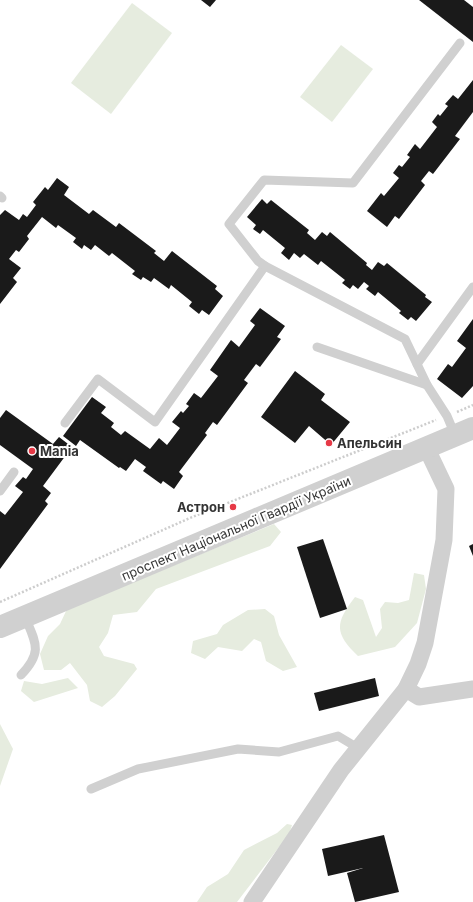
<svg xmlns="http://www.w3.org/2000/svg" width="473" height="902" viewBox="0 0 473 902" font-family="Inter,sans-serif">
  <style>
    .green { fill: #e6ecdf }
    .building { fill: #1a1a1a }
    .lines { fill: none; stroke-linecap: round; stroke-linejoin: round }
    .path { stroke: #cdcdcd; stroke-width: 2.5; stroke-dasharray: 2 2; stroke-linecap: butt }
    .service { stroke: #d0d0d0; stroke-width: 9 }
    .minor { stroke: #d0d0d0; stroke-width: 17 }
    .tertiary { stroke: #d0d0d0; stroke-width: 22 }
    .poi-dot { fill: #e63946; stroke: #fff; stroke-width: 1.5 }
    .labels { text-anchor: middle; stroke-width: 4; stroke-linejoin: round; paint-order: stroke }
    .poi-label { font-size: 13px; font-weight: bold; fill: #333; stroke: #fff; text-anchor: start }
    .street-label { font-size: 13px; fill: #333; stroke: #fff }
  </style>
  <rect width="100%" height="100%" fill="#fff"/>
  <g class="green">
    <path d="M 132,3 L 172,33 L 111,114 L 71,83 Z"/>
    <path d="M 341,45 L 373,69 L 332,122 L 300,97 Z"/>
    <path d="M 274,524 L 281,532 L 270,546 L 156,589 L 137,612 L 113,615 L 108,633 L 99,647 L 104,656 L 134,664 L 137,669 L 115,696 L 102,707 L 90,701 L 87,685 L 70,663 L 61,670 L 44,670 L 40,654 L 48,636 L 60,624 L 67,609 Z"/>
    <path d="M 414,573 L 424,575 L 426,589 L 417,623 L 395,647 L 358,656 C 334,633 335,623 355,597 L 363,600 L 376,637 L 382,628 L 380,609 L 385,602 L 398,603 L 409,600 Z"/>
    <path d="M 265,609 L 274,616 L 279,635 L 297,667 L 283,671 L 266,661 L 261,642 L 254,639 L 242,651 L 218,647 L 205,659 L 191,653 L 193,641 L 217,634 L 223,625 L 248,610 Z"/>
    <path d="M 68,678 L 78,688 L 34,702 L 21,691 L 24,681 L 42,684 Z"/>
    <path d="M 0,724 L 13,749 L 0,786 Z"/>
    <path d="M 287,824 L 292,825 L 289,834 L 237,902 L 197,902 L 207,887 L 228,874 L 244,850 L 277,833 Z"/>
  </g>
  <g class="building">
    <path d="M 201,0 L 216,0 L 210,7 Z"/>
    <path d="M 419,0 L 464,0 L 473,7 L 473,42 Z"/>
    <path d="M 473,80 L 473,112 L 455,136 L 460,139 L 433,174 L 429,171 L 421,181 L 425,185 L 399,219 L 395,216 L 387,227 L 367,211 L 381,193 L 384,196 L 399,178 L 393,173 L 399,165 L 402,167 L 410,157 L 407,155 L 415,144 L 420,149 L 437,127 L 432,122 L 438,114 L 440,116 L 448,106 L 445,104 L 453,95 L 458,99 Z"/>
    <path d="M 57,178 L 69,187 L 64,195 L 89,214 L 93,210 L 116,227 L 119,223 L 156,251 L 154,253 L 164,261 L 172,251 L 217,286 L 215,289 L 223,296 L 209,315 L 202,310 L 199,314 L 189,306 L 192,302 L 171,285 L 169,289 L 154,278 L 151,282 L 143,277 L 141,280 L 132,274 L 135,271 L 112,253 L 109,256 L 95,245 L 91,250 L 84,245 L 82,249 L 73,242 L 76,238 L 58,225 L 56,228 L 42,217 L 27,236 L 29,239 L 19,252 L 16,250 L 9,259 L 21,268 L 13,278 L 17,282 L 0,304 L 0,215 L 5,210 L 19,220 L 23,214 L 27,217 L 36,205 L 33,202 L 45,187 L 48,190 Z"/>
    <path d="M 262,199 L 267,204 L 271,200 L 309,230 L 307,233 L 315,240 L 322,232 L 327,236 L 330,232 L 367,263 L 366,265 L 372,270 L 378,262 L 384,266 L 387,263 L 426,295 L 425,297 L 432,302 L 416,321 L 411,317 L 408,320 L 399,313 L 401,311 L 378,292 L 375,296 L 366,289 L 369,286 L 364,282 L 358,289 L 353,285 L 350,289 L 342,283 L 345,280 L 321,261 L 318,265 L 304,254 L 300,258 L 294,253 L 289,260 L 281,253 L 285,248 L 263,230 L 260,234 L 253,229 L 256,225 L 247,217 Z"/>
    <path d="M 260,308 L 285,326 L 277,337 L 281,339 L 260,367 L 256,364 L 244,380 L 248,383 L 217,425 L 213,422 L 205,433 L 207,435 L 179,472 L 183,476 L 174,489 L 163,481 L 161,484 L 143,471 L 146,467 L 135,459 L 126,471 L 120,467 L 119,468 L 80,440 L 76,446 L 63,436 L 92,397 L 106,407 L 101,413 L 114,423 L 111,427 L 121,435 L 125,431 L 150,449 L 159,438 L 167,445 L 180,428 L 172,422 L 181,411 L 183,413 L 189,406 L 186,404 L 194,393 L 201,398 L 218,376 L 210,370 L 231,340 L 239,347 L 255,325 L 250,321 Z"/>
    <path d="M 473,319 L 473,386 L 462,398 L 437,379 L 448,364 L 452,367 L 466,348 L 457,341 Z"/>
    <path d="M 295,371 L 325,394 L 321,400 L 350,422 L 331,445 L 309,426 L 295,443 L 261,417 Z"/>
    <path d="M 6,410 L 53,444 L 59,437 L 72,447 L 43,486 L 51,493 L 45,501 L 48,504 L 0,569 L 0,511 L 5,515 L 23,492 L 15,486 L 23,477 L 26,479 L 33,469 L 0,445 L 0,418 Z"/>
    <path d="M 323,539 L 347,609 L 320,618 L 297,547 Z"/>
    <path d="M 473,544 L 473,556 L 469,546 Z"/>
    <path d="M 375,678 L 379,696 L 319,711 L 314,693 Z"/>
    <path d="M 384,835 L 399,892 L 355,902 L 347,873 L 363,868 L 328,876 L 322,849 Z"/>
  </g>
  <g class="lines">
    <g class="path">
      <path d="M 457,412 L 473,405"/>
      <path d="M 0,602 L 190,518 L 436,420"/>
    </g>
    <g class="service">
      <path d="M 0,196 L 2,198"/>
      <path d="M 317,347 L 427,385"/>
      <path d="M 417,364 L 473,287"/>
      <path d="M 65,423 L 98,379 L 155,422 L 265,266"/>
      <path d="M 455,435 L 447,416 L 427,385 L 405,339 L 265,266 L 258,261 L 229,224 L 264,180 L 353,183 L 460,43"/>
      <path d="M 0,491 L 14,472"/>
      <path d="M 21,675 C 43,652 36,643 25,617"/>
      <path d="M 91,789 L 138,769 L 238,749 L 279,752 L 338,736 L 358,748"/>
    </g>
    <g class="minor">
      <path d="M 406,689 L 419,697 L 473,689"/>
      <path d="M 252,902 L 341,770 L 406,689 L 418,664 L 425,643 L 444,540 L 446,489 L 426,447"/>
    </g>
    <path class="tertiary" d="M 0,627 L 473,428"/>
  </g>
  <g class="poi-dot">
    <circle cx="329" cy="443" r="4"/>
    <circle cx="32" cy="451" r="4"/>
    <circle cx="233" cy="507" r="4"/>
  </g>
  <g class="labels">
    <g class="poi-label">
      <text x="337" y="448">Апельсин</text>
      <text x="40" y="456">Mania</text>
      <text x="225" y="512" text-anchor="end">Астрон</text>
    </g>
    <g class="street-label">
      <text transform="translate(236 528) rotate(-23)" y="5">проспект Національної Гвардії України</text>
    </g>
  </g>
</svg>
